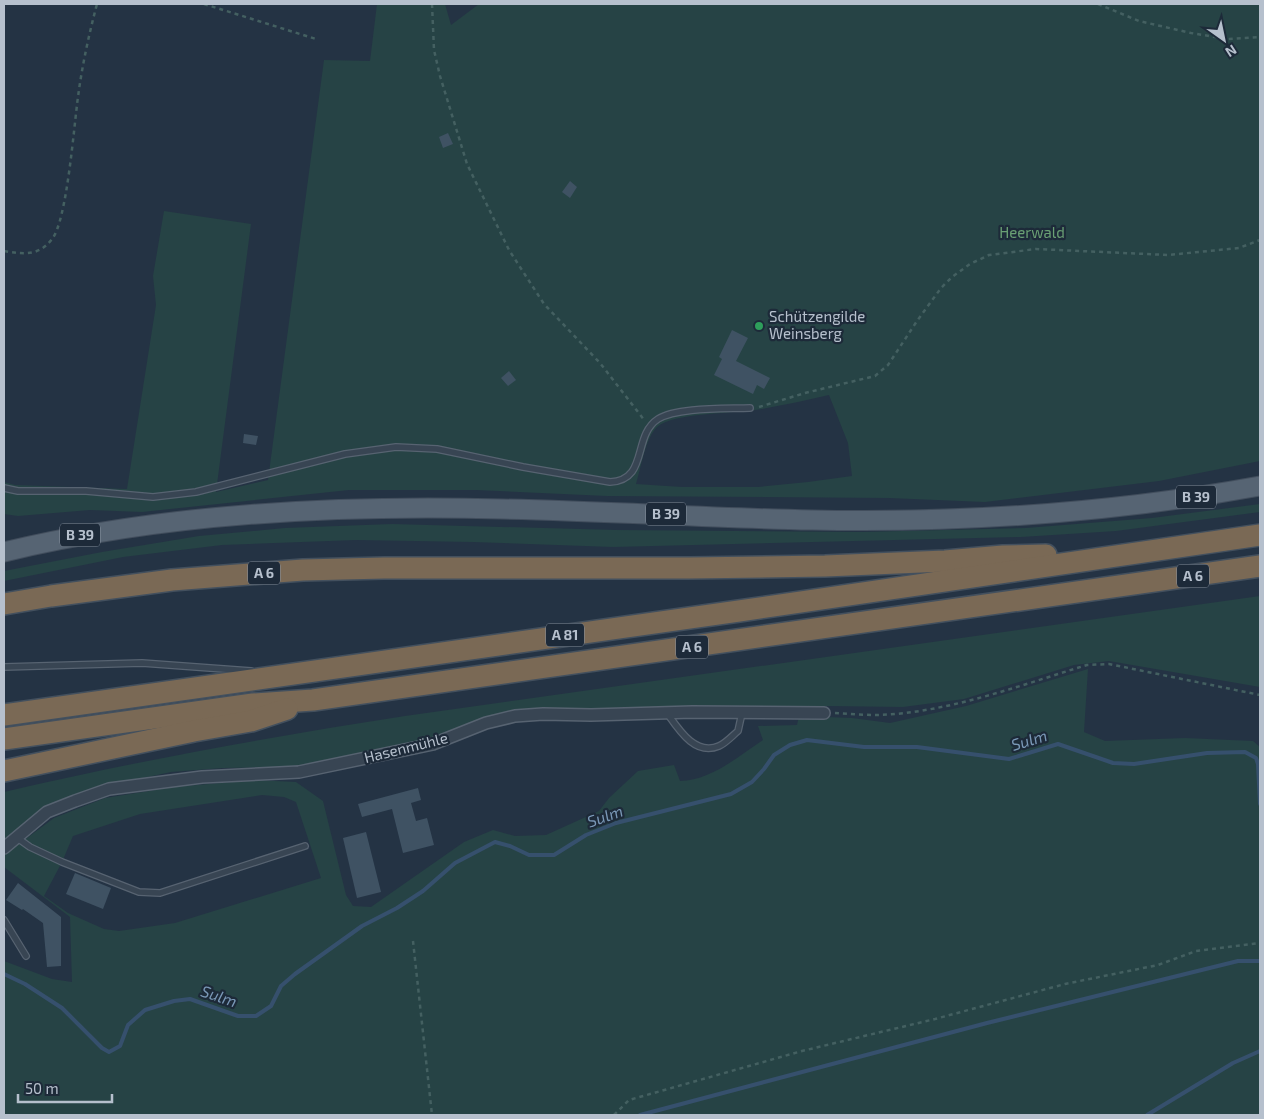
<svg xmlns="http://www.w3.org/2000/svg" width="1264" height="1119" viewBox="0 0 1264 1119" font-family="'Exo 2',sans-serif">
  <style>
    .green { fill: #264345; fill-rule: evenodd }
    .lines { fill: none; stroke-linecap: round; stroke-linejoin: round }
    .stream { stroke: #36506d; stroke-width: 4 }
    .building { fill: #3f5263 }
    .service-casing { stroke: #576371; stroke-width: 8 }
    .minor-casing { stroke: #576371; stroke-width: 14 }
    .primary-casing { stroke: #424e5d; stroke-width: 21 }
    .motorway-casing { stroke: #43505e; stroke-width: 24 }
    .path { stroke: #446061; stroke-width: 2.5; stroke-dasharray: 4 4; stroke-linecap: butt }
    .service { stroke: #384553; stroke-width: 5.5 }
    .minor { stroke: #384553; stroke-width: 11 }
    .primary { stroke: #566473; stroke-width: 19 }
    .motorway { stroke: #7a6955; stroke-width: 21 }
    .leisure-dot { fill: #2e9e5b; stroke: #1d2a39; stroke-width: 2 }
    .labels { text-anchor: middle; stroke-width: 4.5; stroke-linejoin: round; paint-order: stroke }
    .shield { fill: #1d2a39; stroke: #8893a1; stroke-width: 1 }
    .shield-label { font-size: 14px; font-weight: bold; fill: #b6c0cd }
    .park-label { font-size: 15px; fill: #6aa074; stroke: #1d2a39 }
    .poi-label { font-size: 15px; fill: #b6c0cd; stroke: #1d2a39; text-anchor: start }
    .street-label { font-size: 15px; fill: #b6c0cd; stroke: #1d2a39 }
    .water-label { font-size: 16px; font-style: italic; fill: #7a98b7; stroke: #1d2a39 }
  </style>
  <rect width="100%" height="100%" fill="#243344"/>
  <g class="green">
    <path d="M 377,4 L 445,4 L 451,25 L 479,4 L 1260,4 L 1260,461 L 1159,481 L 985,502 L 889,498 L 607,496 L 476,490 L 349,490 L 142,512 L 90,510 L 18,516 L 4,514 L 4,482 L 15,485 L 127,489 L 156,305 L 153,276 L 164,211 L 251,224 L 216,492 L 268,480 L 324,60 L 370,61 ZM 829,395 L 848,443 L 852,476 L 808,482 L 758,487 L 682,487 L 636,484 C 641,468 645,439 657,427 C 673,412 738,414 762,409 C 784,405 807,400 829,395 Z"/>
    <path d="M 1260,504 L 1260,512 L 1116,531 L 1021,537 L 613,547 L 473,542 L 356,540 L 222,545 L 123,557 L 4,581 L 4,571 L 102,552 L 199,536 L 285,528 L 392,524 L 617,530 L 861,532 L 1026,528 L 1152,518 Z"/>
    <path d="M 1260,596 L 1260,687 L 1109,661 L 1074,665 L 964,699 L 903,707 L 828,706 L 597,710 L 536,708 L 510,714 L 430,740 L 300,767 L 223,768 L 171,772 L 92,789 L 57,802 L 28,821 L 4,841 L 4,792 C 136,761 270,737 405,716 Z"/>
    <path d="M 1088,669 L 1084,732 L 1105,741 L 1185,738 L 1253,741 L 1260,747 L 1260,1115 L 4,1115 L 4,961 L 52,979 L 72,982 L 70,917 L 4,867 L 4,855 L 54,818 L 105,798 L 174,787 L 255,780 L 296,782 L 323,801 L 346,895 L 353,906 L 371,907 L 464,842 L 493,830 L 515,836 L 546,835 L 599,811 L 609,798 L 638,771 L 674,765 L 680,781 C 712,780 737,757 763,740 L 758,726 L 797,725 L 799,716 L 852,718 L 890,723 L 966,706 ZM 262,795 L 284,797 L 296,802 L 321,878 L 175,923 L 119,931 L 104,929 L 68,913 L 44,896 L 62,862 L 73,836 L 140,814 Z"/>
  </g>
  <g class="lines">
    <g class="stream">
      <path d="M 4,974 L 25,984 L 62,1008 L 102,1048 L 109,1052 L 120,1046 L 128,1025 L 145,1010 L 174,1001 L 190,999 L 238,1016 L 256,1016 L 271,1006 L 281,986 L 295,974 L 362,926 L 397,908 L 423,891 L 455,863 L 495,842 L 510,846 L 529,855 L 554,855 L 586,835 L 616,823 L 731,794 L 752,782 L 764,769 L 774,755 L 790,745 L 807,740 L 864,747 L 917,747 L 1009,759 L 1058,744 L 1113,763 L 1134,764 L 1207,753 L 1245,752 L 1256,758 L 1258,764 L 1260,804"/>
      <path d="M 640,1115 L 987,1023 L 1238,961 L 1260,961"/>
      <path d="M 1147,1115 L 1233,1063 L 1260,1051"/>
    </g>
  </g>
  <g class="building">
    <path d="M 448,133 L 453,144 L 443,148 L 439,137 Z"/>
    <path d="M 570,181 L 577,187 L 570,198 L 562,192 Z"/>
    <path d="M 732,330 L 748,338 L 736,361 L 770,378 L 764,389 L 757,385 L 753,394 L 714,375 L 722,359 L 719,357 Z"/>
    <path d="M 509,371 L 516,380 L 508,386 L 501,378 Z"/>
    <path d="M 244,434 L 258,436 L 256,445 L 243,443 Z"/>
    <path d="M 418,788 L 421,800 L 411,803 L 416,821 L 427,818 L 434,845 L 403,853 L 392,809 L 362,817 L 358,804 Z"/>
    <path d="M 366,832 L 381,892 L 357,898 L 343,838 Z"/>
    <path d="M 75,873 L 111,888 L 103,909 L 66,894 Z"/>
    <path d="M 18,883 L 61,917 L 61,966 L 47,967 L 43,923 L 23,909 L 22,910 L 6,900 Z"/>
  </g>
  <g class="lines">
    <g class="service-casing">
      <g id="service">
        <path d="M 4,488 L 18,491 L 86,491 L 153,497 L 196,492 L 345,454 L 396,447 L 437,449 L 523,467 L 610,482 C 649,480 632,436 658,419 C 677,407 725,409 750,408"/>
        <path d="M 4,667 L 142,663 L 251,671"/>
        <path d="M 667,713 C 679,730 695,756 719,746 C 726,743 732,736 738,731 L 742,713"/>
        <path d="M 16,837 L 30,847 L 62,862 L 139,892 L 160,893 L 305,846"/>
        <path d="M 4,920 L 26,956"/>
      </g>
    </g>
    <g class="minor-casing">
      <path id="minor" d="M 4,848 L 47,812 L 75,801 L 109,789 L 202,777 L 299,772 L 433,744 L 486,723 L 515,716 L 543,714 L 591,715 L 692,712 L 824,713"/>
    </g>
    <g class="primary-casing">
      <path id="primary" d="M 4,552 C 166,513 335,505 502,509 C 605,511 709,518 812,520 C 962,523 1112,513 1260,486"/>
    </g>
    <g class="motorway-casing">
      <g id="motorway">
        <path d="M 4,604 L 51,596 L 172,580 L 303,570 L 384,568 L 689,568 L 825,566 L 945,561 L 1003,556 L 1046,555"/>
        <path d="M 4,715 L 739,611 L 1260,535"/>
        <path d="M 4,739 L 253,704 L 313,700 L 1260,566"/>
        <path d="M 4,771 L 194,731 L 251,721 L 287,709"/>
      </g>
    </g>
    <g class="path">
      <path d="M 204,4 L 316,39"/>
      <path d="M 432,4 L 434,50 L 440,76 L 467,164 L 509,250 L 544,304 L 600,363 L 645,421"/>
      <path d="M 1098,4 L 1139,21 L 1191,33 L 1227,39 L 1260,37"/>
      <path d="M 4,251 C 23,254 38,257 52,239 C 67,221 74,125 78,97 C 82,66 89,34 97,4"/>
      <path d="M 759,407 L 805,393 L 875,376 L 888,365 L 917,321 L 941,288 L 952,277 L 970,264 L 989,255 L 1036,249 L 1168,255 L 1239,248 L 1260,240"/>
      <path d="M 835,713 C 849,714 864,715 878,715 C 947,713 1021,685 1087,665 L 1109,664 L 1260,695"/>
      <path d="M 413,941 L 432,1115"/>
      <path d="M 614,1115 L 629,1100 L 802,1051 L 935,1019 L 1065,984 L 1158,965 L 1196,951 L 1260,943"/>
    </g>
    <use href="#service" class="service"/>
    <use href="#minor" class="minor"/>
    <use href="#primary" class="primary"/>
    <use href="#motorway" class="motorway"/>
  </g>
  <circle class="leisure-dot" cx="759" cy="326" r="5"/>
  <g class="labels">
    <g class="shield">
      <rect x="1176" y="485.5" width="40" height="23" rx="4"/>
      <rect x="646" y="502.5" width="40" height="23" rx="4"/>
      <rect x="60" y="523.5" width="40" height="23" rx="4"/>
      <rect x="248" y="561.5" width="32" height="23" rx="4"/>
      <rect x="1177" y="564.5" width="32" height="23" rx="4"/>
      <rect x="546" y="623.5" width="38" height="23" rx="4"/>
      <rect x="676" y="635.5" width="32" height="23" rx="4"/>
    </g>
    <g class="shield-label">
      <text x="1196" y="502">B 39</text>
      <text x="666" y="519">B 39</text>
      <text x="80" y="540">B 39</text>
      <text x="264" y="578">A 6</text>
      <text x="1193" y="581">A 6</text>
      <text x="565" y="640">A 81</text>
      <text x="692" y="652">A 6</text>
    </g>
    <g class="park-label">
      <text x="1032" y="238">Heerwald</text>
    </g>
    <g class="poi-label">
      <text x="769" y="322">Schützengilde<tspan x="769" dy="17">Weinsberg</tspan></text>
    </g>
    <g class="street-label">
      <text transform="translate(406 748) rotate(-14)" y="5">Hasenmühle</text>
    </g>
    <g class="water-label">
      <text transform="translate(1029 740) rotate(-17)" y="6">Sulm</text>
      <text transform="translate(605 816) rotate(-19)" y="6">Sulm</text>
      <text transform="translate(219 996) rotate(19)" y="6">Sulm</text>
    </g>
  </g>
  <rect width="1264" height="1119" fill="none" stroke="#b6c0cd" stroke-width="10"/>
  <g transform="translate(1224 40) rotate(147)" stroke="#1d2a39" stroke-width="4" paint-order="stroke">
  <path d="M0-4L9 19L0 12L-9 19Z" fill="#b6c0cd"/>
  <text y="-8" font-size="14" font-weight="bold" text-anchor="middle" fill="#b6c0cd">N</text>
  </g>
  <path d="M18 1094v8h94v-8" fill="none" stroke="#b6c0cd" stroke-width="2.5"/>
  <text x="25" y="1094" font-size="15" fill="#b6c0cd" stroke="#1d2a39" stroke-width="4" paint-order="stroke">50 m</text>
</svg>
